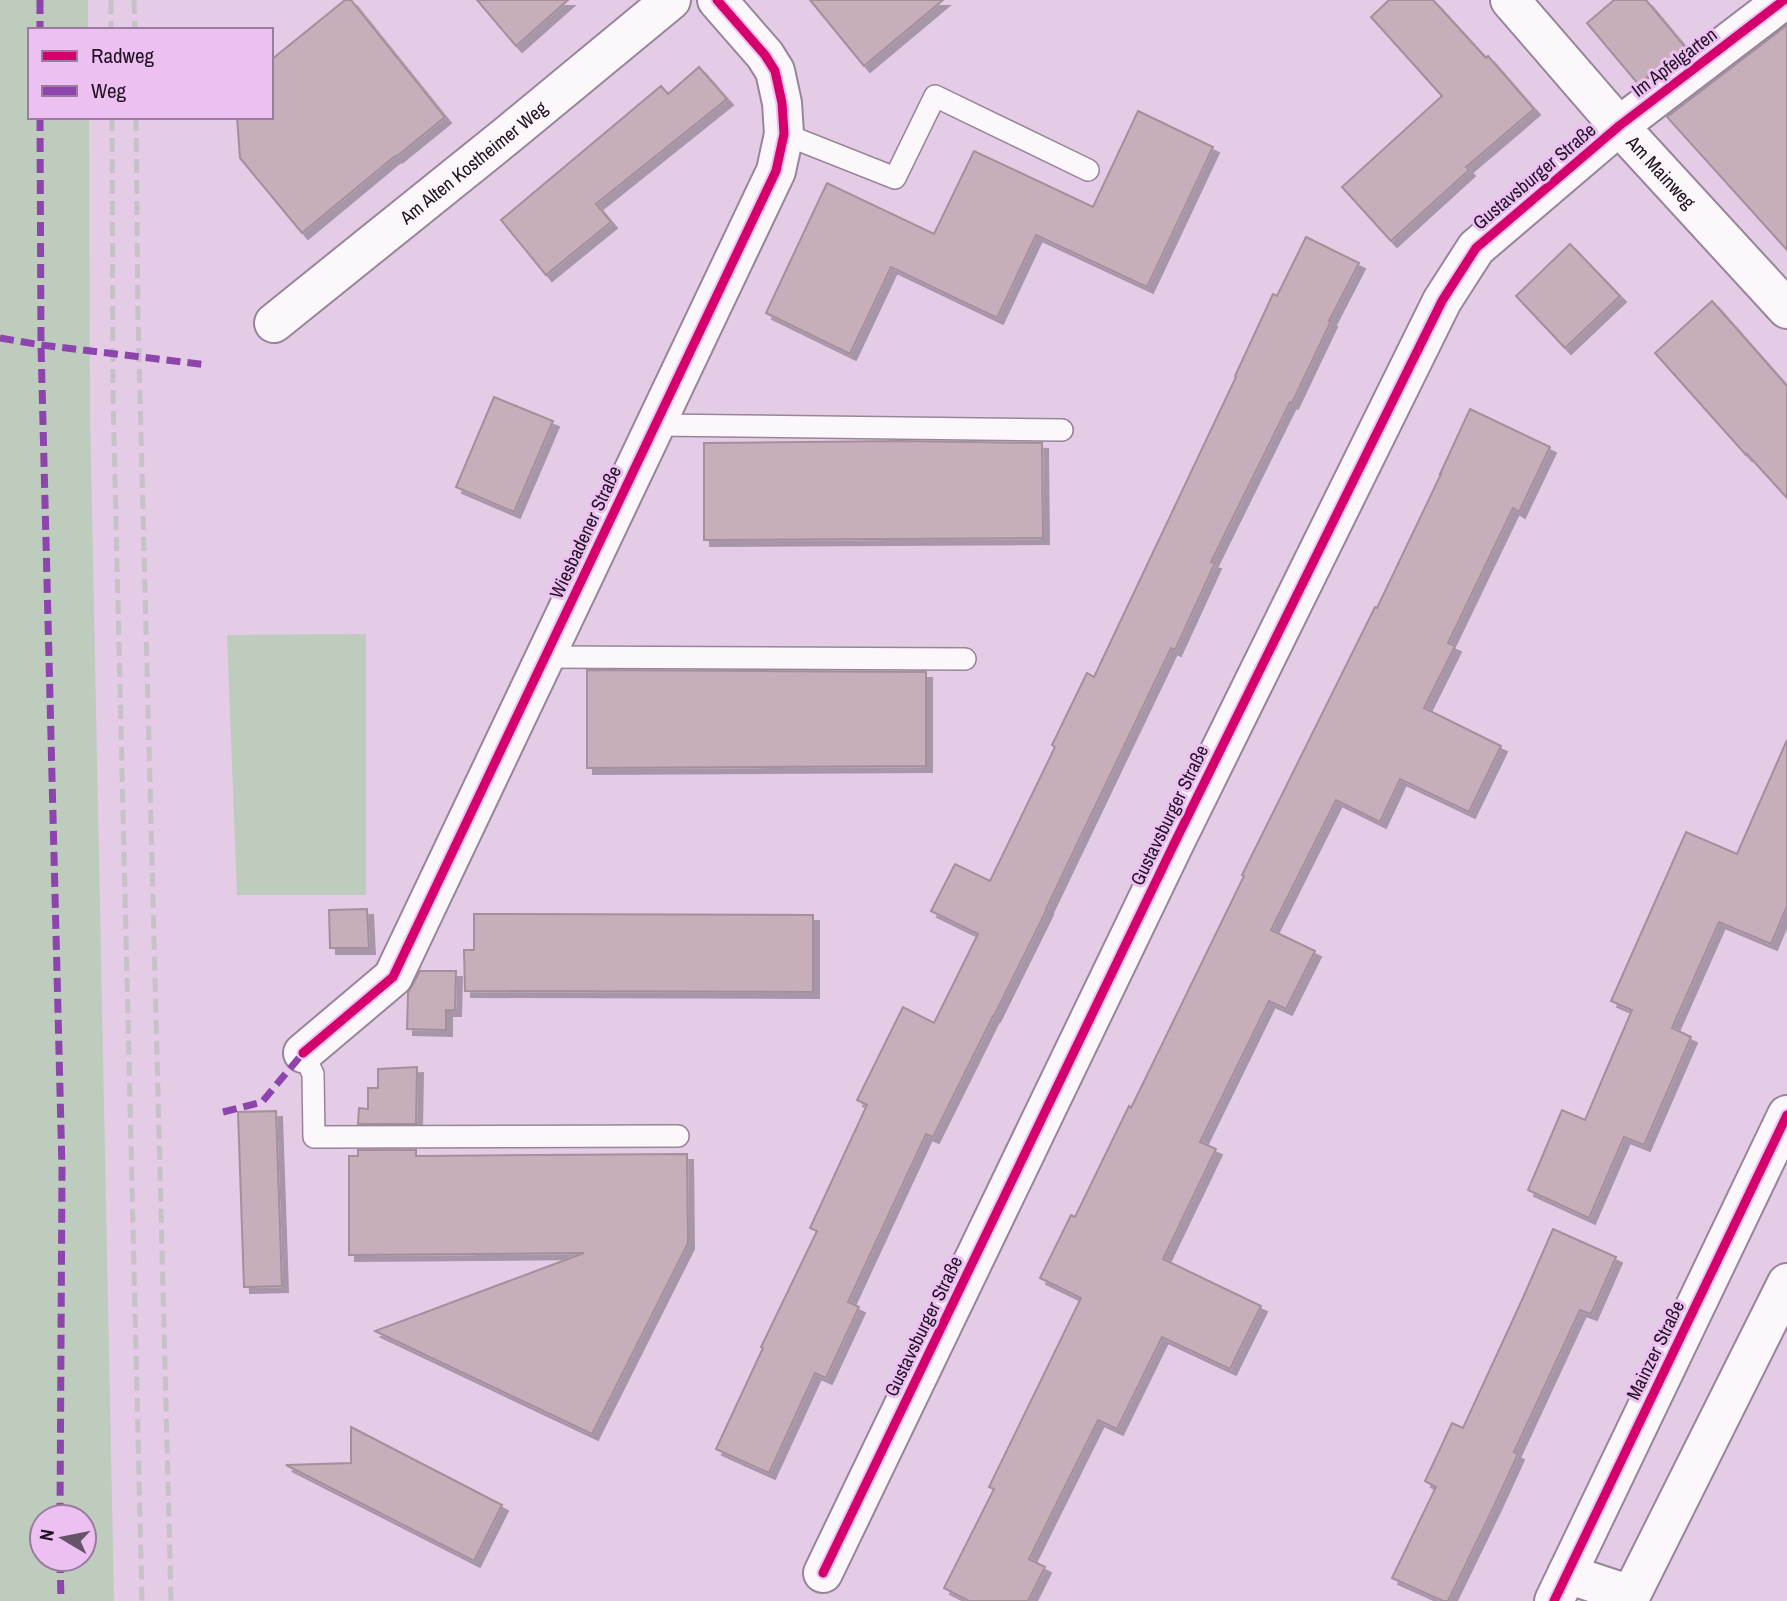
<svg xmlns="http://www.w3.org/2000/svg" width="1787" height="1601" viewBox="0 0 1787 1601" font-family="'Archivo Narrow',sans-serif">
  <style>
    .green { fill: #bdccbc; fill-rule: evenodd }
    .building { fill: #c6aeba; stroke: #a58f9b; stroke-width: 2; filter: url(#shadow) }
    .lines { fill: none; stroke-linecap: round; stroke-linejoin: round }
    .service-casing { stroke: #978599; stroke-width: 24 }
    .minor-casing { stroke: #978599; stroke-width: 42 }
    .secondary-casing { stroke: #978599; stroke-width: 42 }
    .service { stroke: #fbf7fb; stroke-width: 21 }
    .minor { stroke: #fbf7fb; stroke-width: 38 }
    .secondary { stroke: #fbf7fb; stroke-width: 38 }
    .rail { stroke: #c7c1c8; stroke-width: 5; stroke-dasharray: 14 7; stroke-linecap: butt }
    .quiet { stroke: #8e44ad; stroke-width: 7; stroke-dasharray: 14 7; stroke-linecap: butt }
    .cycleway-casing { stroke: #ecc1f2; stroke-width: 13 }
    .cycleway { stroke: #d6006c; stroke-width: 9 }
    .labels { text-anchor: middle; stroke-width: 6; stroke-linejoin: round; paint-order: stroke }
    .street-label { font-size: 19px; fill: #221224; stroke: #ecc1f2 }
  </style>
  <defs>
    <filter id="shadow"><feDropShadow dx="6" dy="6" stdDeviation="0" flood-color="#0004"/></filter>
  </defs>
  <rect width="100%" height="100%" fill="#e4cce7"/>
  <g class="green">
    <path d="M 0,0 L 88,0 L 88,30 L 30,30 L 30,117 L 89,117 L 90,413 L 114,1601 L 0,1601 ZM 42,1517 L 84,1517 L 84,1559 L 42,1559 Z"/>
    <path d="M 366,634 L 366,895 L 237,895 L 227,635 Z"/>
  </g>
  <g class="building">
    <path d="M 345,0 L 351,0 L 445,117 L 396,157 L 395,156 L 302,233 L 240,158 L 237,117 L 271,117 L 271,60 Z"/>
    <path d="M 477,0 L 568,0 L 516,46 Z"/>
    <path d="M 810,0 L 943,0 L 864,66 Z"/>
    <path d="M 1389,0 L 1433,0 L 1486,58 L 1488,56 L 1534,109 L 1466,167 L 1469,170 L 1391,241 L 1342,187 L 1442,96 L 1371,17 Z"/>
    <path d="M 1614,0 L 1646,0 L 1686,48 L 1638,84 L 1587,23 Z"/>
    <path d="M 1787,25 L 1787,250 L 1667,117 Z"/>
    <path d="M 699,67 L 727,99 L 596,204 L 611,222 L 546,275 L 501,220 L 661,86 L 668,94 Z"/>
    <path d="M 1138,111 L 1213,147 L 1147,287 L 1036,235 L 997,318 L 891,267 L 850,354 L 766,313 L 827,183 L 934,234 L 974,151 L 1093,207 Z"/>
    <path d="M 1306,237 L 1359,263 L 1329,321 L 1331,321 L 1292,403 L 1290,402 L 1211,562 L 1215,563 L 1175,650 L 1171,648 L 1046,909 L 1047,909 L 994,1016 L 993,1016 L 933,1137 L 926,1134 L 848,1302 L 859,1307 L 826,1378 L 815,1373 L 769,1473 L 716,1449 L 763,1348 L 761,1347 L 817,1231 L 810,1228 L 867,1105 L 857,1100 L 903,1007 L 934,1023 L 978,934 L 931,911 L 955,864 L 990,881 L 1055,747 L 1052,745 L 1087,673 L 1094,677 L 1236,377 L 1235,376 L 1273,294 L 1277,296 Z"/>
    <path d="M 1570,244 L 1620,296 L 1565,348 L 1516,296 Z"/>
    <path d="M 1712,301 L 1787,386 L 1787,498 L 1747,454 L 1746,455 L 1655,353 Z"/>
    <path d="M 494,397 L 553,421 L 514,512 L 456,487 Z"/>
    <path d="M 1470,409 L 1550,447 L 1519,512 L 1513,508 L 1448,643 L 1455,646 L 1424,708 L 1501,746 L 1469,812 L 1400,779 L 1380,822 L 1336,800 L 1271,930 L 1315,951 L 1286,1009 L 1269,1001 L 1200,1142 L 1216,1149 L 1163,1259 L 1261,1306 L 1230,1369 L 1162,1337 L 1117,1429 L 1098,1420 L 1029,1559 L 1045,1567 L 1028,1601 L 969,1601 L 944,1588 L 994,1489 L 989,1487 L 1081,1298 L 1040,1278 L 1071,1215 L 1075,1217 L 1129,1106 L 1131,1108 L 1244,876 L 1242,875 L 1375,607 L 1377,608 L 1441,474 L 1440,474 Z"/>
    <path d="M 901,441 L 1042,443 L 1043,538 L 704,540 L 704,443 Z"/>
    <path d="M 587,670 L 926,672 L 926,766 L 587,768 Z"/>
    <path d="M 1787,740 L 1787,906 L 1771,944 L 1719,922 L 1672,1028 L 1691,1037 L 1644,1145 L 1624,1137 L 1589,1218 L 1528,1190 L 1562,1110 L 1585,1120 L 1608,1066 L 1632,1010 L 1611,1001 L 1686,832 L 1737,854 Z"/>
    <path d="M 367,909 L 369,948 L 330,948 L 329,910 Z"/>
    <path d="M 474,914 L 813,915 L 813,992 L 465,991 L 464,950 L 474,950 Z"/>
    <path d="M 420,971 L 456,971 L 455,1010 L 446,1010 L 446,1030 L 407,1029 L 408,993 Z"/>
    <path d="M 417,1067 L 416,1124 L 358,1124 L 359,1108 L 368,1109 L 368,1088 L 378,1088 L 378,1069 Z"/>
    <path d="M 276,1111 L 282,1286 L 244,1287 L 238,1112 Z"/>
    <path d="M 358,1150 L 416,1150 L 416,1156 L 687,1154 L 688,1243 L 592,1434 L 375,1331 L 584,1253 L 349,1255 L 349,1156 L 358,1156 Z"/>
    <path d="M 1553,1229 L 1616,1257 L 1591,1314 L 1580,1310 L 1514,1452 L 1518,1454 L 1495,1504 L 1448,1601 L 1443,1601 L 1392,1578 L 1436,1487 L 1425,1481 L 1452,1423 L 1463,1428 L 1522,1300 Z"/>
    <path d="M 351,1427 L 502,1505 L 474,1561 L 286,1465 L 351,1463 Z"/>
  </g>
  <g class="lines">
    <g class="service-casing">
      <g id="service">
        <path d="M 784,134 L 895,178 L 935,96 L 1088,170"/>
        <path d="M 655,425 L 1062,430"/>
        <path d="M 545,657 L 965,659"/>
        <path d="M 303,1053 L 313,1074 L 314,1137 L 678,1136"/>
      </g>
    </g>
    <g class="minor-casing">
      <g id="minor">
        <path id="s1" d="M 1510,0 L 1619,126 L 1787,309"/>
        <path id="s2" d="M 274,323 L 510,133 L 671,0"/>
        <path d="M 303,1053 L 393,977 L 776,171 L 784,134 L 782,103 L 775,71 L 765,55 L 717,0"/>
        <path d="M 823,1573 L 1174,844 L 1442,301 L 1476,248 L 1619,126 L 1784,0"/>
        <path d="M 1567,1574 L 1631,1595 L 1787,1283"/>
      </g>
    </g>
    <g class="secondary-casing">
      <path id="secondary" d="M 1554,1601 L 1787,1115"/>
    </g>
    <use href="#service" class="service"/>
    <use href="#minor" class="minor"/>
    <use href="#secondary" class="secondary"/>
    <g class="rail">
      <path d="M 111,0 L 111,30"/>
      <path d="M 134,0 L 135,30"/>
      <path d="M 112,117 L 113,396 L 142,1601"/>
      <path d="M 136,117 L 138,317 L 171,1601"/>
    </g>
    <g class="quiet">
      <path d="M 40,0 L 40,30"/>
      <path d="M 40,117 L 41,345 L 62,1169 L 60,1517"/>
      <path d="M 0,338 L 41,345 L 208,365"/>
      <path d="M 223,1112 L 262,1102 L 303,1053"/>
      <path d="M 60,1559 L 61,1601"/>
    </g>
    <g class="cycleway-casing">
      <g id="cycleway">
        <path d="M 303,1053 L 393,977 L 776,171 L 784,134 L 782,103 L 775,71 L 765,55 L 717,0"/>
        <path d="M 823,1573 L 1174,844 L 1442,301 L 1476,248 L 1619,126 L 1784,0"/>
        <path d="M 1554,1601 L 1787,1115"/>
      </g>
    </g>
    <use href="#cycleway" class="cycleway"/>
  </g>
  <g class="labels">
    <g class="street-label">
      <text transform="translate(1674 62) rotate(-37)" y="7">Im Apfelgarten</text>
      <text dy="7" stroke="none"><textPath href="#s2" startOffset="256">Am Alten Kostheimer Weg</textPath></text>
      <text dy="7" stroke="none"><textPath href="#s1" startOffset="229">Am Mainweg</textPath></text>
      <text transform="translate(1534 176) rotate(-40)" y="7">Gustavsburger Straße</text>
      <text transform="translate(585 532) rotate(-65)" y="7">Wiesbadener Straße</text>
      <text transform="translate(1169 815) rotate(-64)" y="7">Gustavsburger Straße</text>
      <text transform="translate(923 1326) rotate(-64)" y="7">Gustavsburger Straße</text>
      <text transform="translate(1655 1350) rotate(-64)" y="7">Mainzer Straße</text>
    </g>
  </g>
  <rect x="28" y="28" width="245" height="91" fill="#ecc1f2" stroke="#9b7ba0" stroke-width="2"/>
  <rect x="42" y="51" width="35" height="10" fill="#d6006c" stroke="#9b7ba0" stroke-width="2"/>
  <text x="91" y="63" font-size="21" fill="#221224">Radweg</text>
  <rect x="42" y="86" width="35" height="10" fill="#8e44ad" stroke="#9b7ba0" stroke-width="2"/>
  <text x="91" y="98" font-size="21" fill="#221224">Weg</text>
  <g transform="translate(63 1538) rotate(280)"><circle r="33" fill="#ecc1f2" stroke="#9b7ba0" stroke-width="2"/>
  <path d="M0-5L12 26L0 18L-12 26Z" fill="#665368"/>
  <text y="-10" font-size="19" font-weight="bold" text-anchor="middle" fill="#221224">N</text>
  </g>
</svg>
